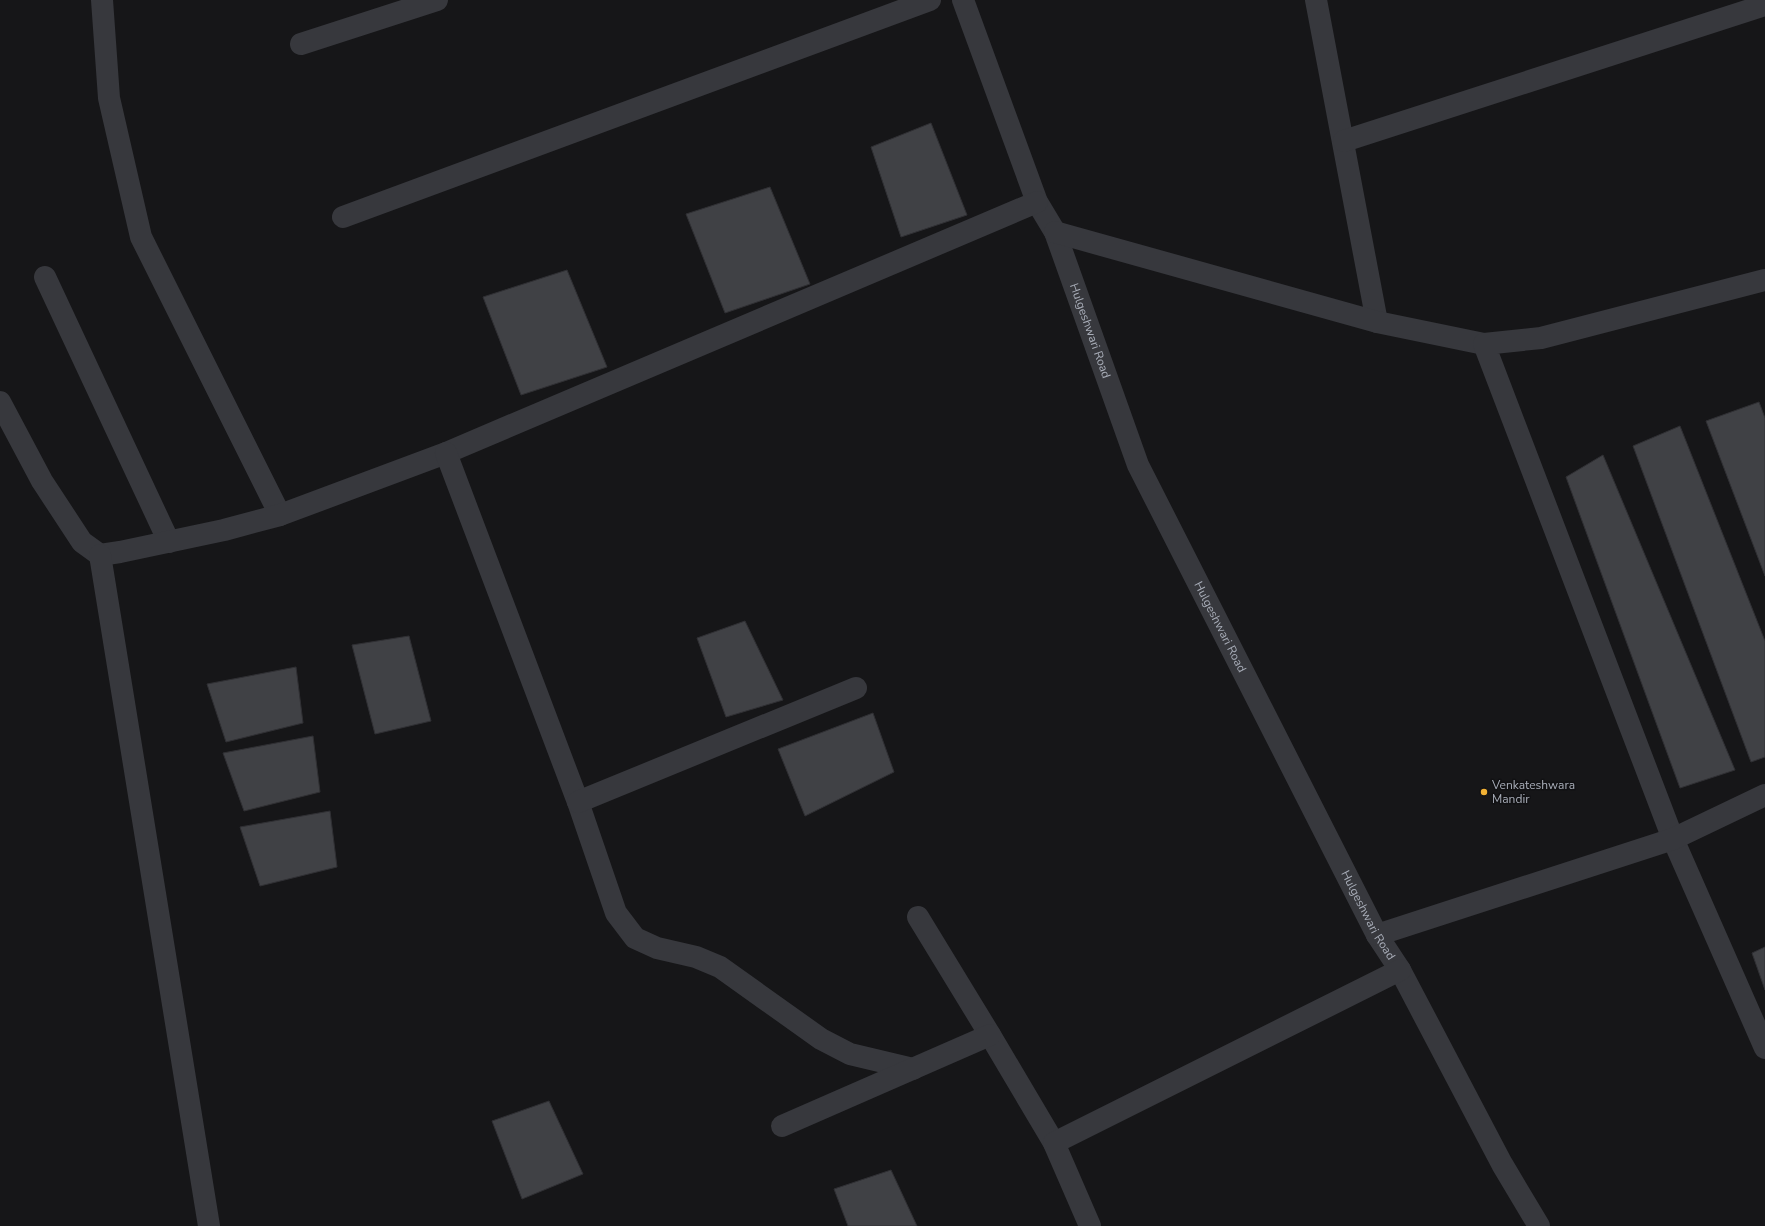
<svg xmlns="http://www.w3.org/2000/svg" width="1765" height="1226" viewBox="0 0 1765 1226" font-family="'Nunito Sans',sans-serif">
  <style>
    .building { fill: #404145; stroke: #303034 }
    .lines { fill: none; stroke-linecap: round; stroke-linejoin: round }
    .minor { stroke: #37383d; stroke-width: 22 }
    .poi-dot { fill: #f2b134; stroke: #111113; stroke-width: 1.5 }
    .labels { text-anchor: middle; stroke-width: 3; stroke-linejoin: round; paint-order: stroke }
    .street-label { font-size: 12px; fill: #a8adb8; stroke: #111113 }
    .poi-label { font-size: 12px; fill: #a8adb8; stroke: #111113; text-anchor: start }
  </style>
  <rect width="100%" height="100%" fill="#161618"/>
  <g class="building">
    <path d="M 931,123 L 967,215 L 901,237 L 871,147 Z"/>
    <path d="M 770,187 L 810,284 L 725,313 L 686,214 Z"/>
    <path d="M 567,270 L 607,367 L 521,395 L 483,297 Z"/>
    <path d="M 1759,402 L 1765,418 L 1765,576 L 1706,421 Z"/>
    <path d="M 1680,426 L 1765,641 L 1765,757 L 1751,762 L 1633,446 Z"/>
    <path d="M 1603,455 L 1735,770 L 1680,788 L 1566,477 Z"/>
    <path d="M 745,621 L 783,700 L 726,717 L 697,638 Z"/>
    <path d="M 409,636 L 431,721 L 375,734 L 352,645 Z"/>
    <path d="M 296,667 L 303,723 L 226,742 L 207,684 Z"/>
    <path d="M 873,713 L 894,772 L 805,816 L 778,749 Z"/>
    <path d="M 313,736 L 320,792 L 244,811 L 223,753 Z"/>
    <path d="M 330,811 L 337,867 L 260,886 L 240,827 Z"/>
    <path d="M 1765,947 L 1765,990 L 1752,953 Z"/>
    <path d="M 549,1101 L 583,1174 L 522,1199 L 492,1121 Z"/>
    <path d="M 891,1170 L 917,1226 L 848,1226 L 834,1189 Z"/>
  </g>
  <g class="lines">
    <g class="minor">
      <path d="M 102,0 L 109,98 L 141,237 L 280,515"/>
      <path id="s1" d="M 963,0 L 1037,202 L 1055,232 L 1138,465 L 1377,935 L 1400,970 L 1502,1164 L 1539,1226"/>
      <path d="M 1316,0 L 1377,322"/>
      <path d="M 301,44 L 437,0"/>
      <path d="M 1344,141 L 1765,5"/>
      <path d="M 343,217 L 930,0"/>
      <path d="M 1055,232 L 1377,322 L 1484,344"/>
      <path d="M 45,277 L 169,542"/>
      <path d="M 1765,280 L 1541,338 L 1484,344 L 1673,839 L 1765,1048"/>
      <path d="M 0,402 L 42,481 L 82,542 L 100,555 L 120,552 L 224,530 L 280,515 L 446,453 L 1037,202"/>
      <path d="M 446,453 L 578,802 L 616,913 L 635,938 L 657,948 L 696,957 L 720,967 L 821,1039 L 850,1054 L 913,1069"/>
      <path d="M 100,555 L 209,1226"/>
      <path d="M 578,802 L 856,688"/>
      <path d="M 918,917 L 990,1035 L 1054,1143"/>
      <path d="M 1377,935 L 1673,839 L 1765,795"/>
      <path d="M 782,1126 L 990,1035"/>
      <path d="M 1090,1226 L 1054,1143 L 1400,970"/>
    </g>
  </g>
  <circle class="poi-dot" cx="1484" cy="792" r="4"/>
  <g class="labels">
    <g class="street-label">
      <text dy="4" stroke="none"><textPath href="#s1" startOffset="355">Hulgeshwari Road</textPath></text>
      <text dy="4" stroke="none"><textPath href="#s1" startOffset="679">Hulgeshwari Road</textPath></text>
      <text dy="4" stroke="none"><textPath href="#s1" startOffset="1003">Hulgeshwari Road</textPath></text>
    </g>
    <g class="poi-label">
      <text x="1492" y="789">Venkateshwara<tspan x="1492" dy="14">Mandir</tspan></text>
    </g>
  </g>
</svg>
